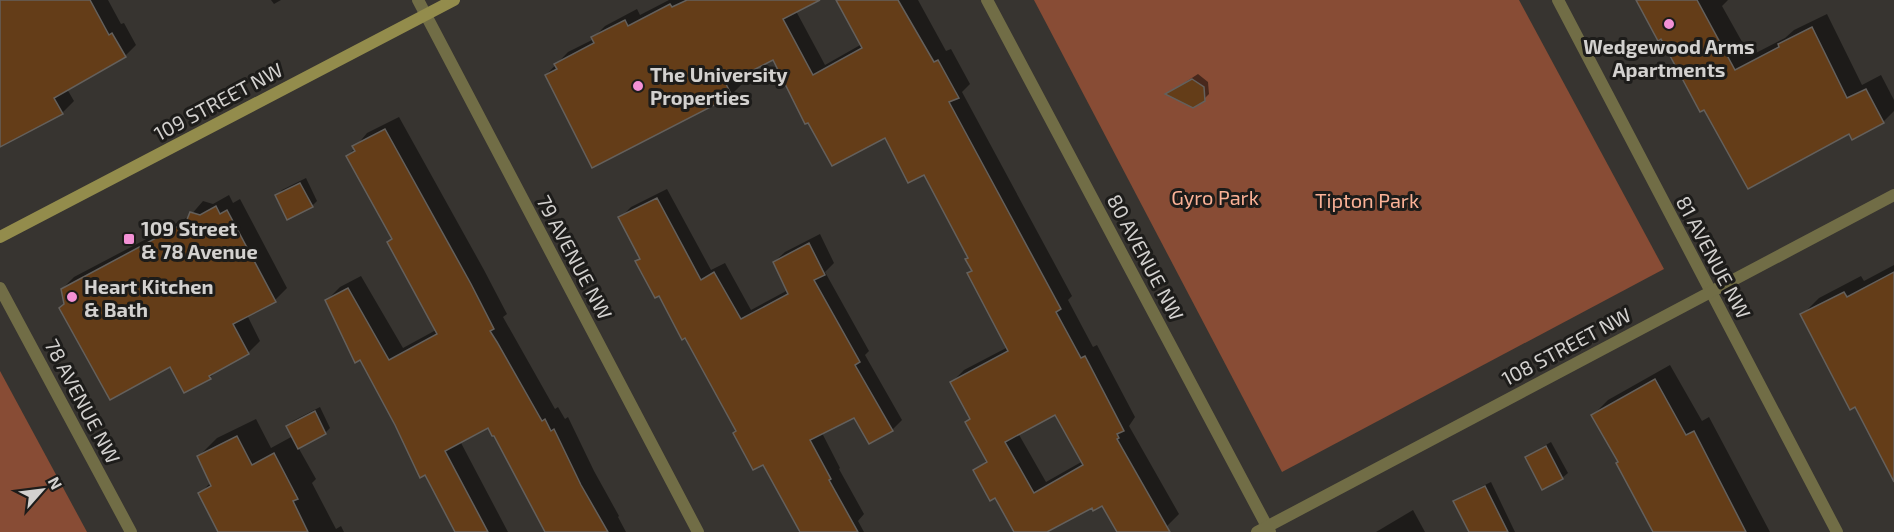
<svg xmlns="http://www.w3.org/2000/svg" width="1894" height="532" viewBox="0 0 1894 532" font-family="'Exo 2',sans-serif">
<rect width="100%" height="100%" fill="#373430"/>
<!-- green -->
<g fill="#884c35">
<path d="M1034,0H1519L1664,269L1282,472Z"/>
<path d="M0,371L87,532H0Z"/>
</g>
<!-- shadow -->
<g fill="#0007" fill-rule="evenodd">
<path d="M0,0H108L121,24L124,23L136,45L125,56L67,89L74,101L62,113L0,132Z"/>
<path d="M271,0H281L274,4Z"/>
<path d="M669,0H817L796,11L825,65L862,44L840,0H918L946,51L951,49L970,84L962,92L1072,296L1068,300L1093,347L1097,345L1135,417L1129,426L1179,514L1167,526L1157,532H1119L1103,504L1092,506L1043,532H1015L980,467L987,460L967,422L971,418L952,382L964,370L1008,347L969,274L973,270L969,257L924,173L886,136L773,58L739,76L743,83L731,95L546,75L568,52L594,39L593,38L605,26L637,9L640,15ZM1056,413L1083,461L1046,482L1018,433Z"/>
<path d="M1638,0H1728L1722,6L1750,56L1785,38L1794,30L1827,14L1862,85L1881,75L1894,100V111L1883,122L1850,132L1662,37Z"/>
<path d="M1198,74L1208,82L1209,94L1204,99L1167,94Z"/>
<path d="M399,117L484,270L507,314L503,317L555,409L558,407L565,419L568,417L594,471L619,516L618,517L626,532H546L494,434L488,426L460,441L508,532H456L425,473L327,300L340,287L361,276L403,348L436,330L393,238L348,156L367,133Z"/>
<path d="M306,178L317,201L312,206L276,196L282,190Z"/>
<path d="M667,189L711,270L725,263L751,310L788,290L774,262L785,252L820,234L834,263L825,272L869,351L865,355L902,420L892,430L854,416L822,433L840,468L839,469L864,514L858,521L864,532H802L764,463L738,431L686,336L637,261L641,257L620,218L631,207Z"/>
<path d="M229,195L233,203L240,199L287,288L275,300L247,315L260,341L248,353L219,368L210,378L170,365L65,303L62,289L74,277L190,216L203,201L213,204Z"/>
<path d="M1894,265V479L1856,405L1802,315L1819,298L1861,276L1864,281Z"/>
<path d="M1670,365L1702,421L1709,417L1770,532H1654L1620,462L1593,415L1608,400Z"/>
<path d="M320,407L330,428L325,433L298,447L316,479L312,483L336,529L341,526L344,532H220L200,494L211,482L199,456L217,438L256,419L271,448L293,436L288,426L293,421Z"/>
<path d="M1551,442L1568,473L1562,478L1527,458L1532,453Z"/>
<path d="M1491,482L1515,532H1478L1455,502L1460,497Z"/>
<path d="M1413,510L1425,532H1376Z"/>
</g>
<!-- building -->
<g fill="#643d18" stroke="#64605c" stroke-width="1.5" fill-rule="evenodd">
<path d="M0,0H90L109,35L112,33L126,57L54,98L63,114L0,147Z"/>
<path d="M687,0H820L783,19L813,75L862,48L836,0H898L934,62L938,60L959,98L949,102L1061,309L1056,312L1081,358L1085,356L1124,431L1117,434L1119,438L1117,439L1170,532H1117L1102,506L1093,511L1092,508L1047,532H1014L995,498L990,501L973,470L987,462L965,422L970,419L950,382L1008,351L967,273L972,271L965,259L968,258L924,175L908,183L885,138L832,166L808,123L805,124L773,60L726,84L732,96L592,168L545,75L557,69L554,64L594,43L591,37L625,20L628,26L670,4L672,7ZM1055,415L1083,465L1034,493L1005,442Z"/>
<path d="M1636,0H1697L1735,70L1779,47L1778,44L1812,27L1847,98L1866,89L1884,123L1852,140L1849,134L1748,189L1704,110L1700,112L1661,39L1658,41Z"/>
<path d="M1192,79L1204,87L1205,101L1193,108L1165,94Z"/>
<path d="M385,129L471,284L494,329L490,331L497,342L542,421L545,419L551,431L554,429L581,485L608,532H545L494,436H492L488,428L445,451L488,532H455L425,475L420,478L395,425L360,360L355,363L325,300L348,288L389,360L437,334L387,242L392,239L346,156L355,151L352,146Z"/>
<path d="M300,183L313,207L287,220L275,195Z"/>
<path d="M657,198L701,280L714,272L741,319L788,294L773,262L809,243L825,275L814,280L860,362L855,365L893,431L869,444L854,418L810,440L831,479L829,480L858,532H800L763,465L753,470L733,433L736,431L685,338L682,340L659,296L655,298L635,261L640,259L618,217Z"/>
<path d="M216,206L220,214L227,210L276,302L233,324L249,354L209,376L211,379L184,393L170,367L110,400L59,308L64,304L61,289L186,222L190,212L200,215Z"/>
<path d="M1894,272V482L1855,407L1850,410L1800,314L1844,292L1847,297Z"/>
<path d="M1655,379L1686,435L1694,431L1746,532H1653L1616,463L1618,462L1591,415Z"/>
<path d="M315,411L326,434L298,449L286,426Z"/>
<path d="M237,436L252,465L274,453L298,499L293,501L308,532H218L198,493L211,486L197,456Z"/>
<path d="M1546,446L1563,479L1542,490L1525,457Z"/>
<path d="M1485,486L1508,532H1469L1453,501Z"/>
</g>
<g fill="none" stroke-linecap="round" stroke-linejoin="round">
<!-- street -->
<g stroke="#716d46" stroke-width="12">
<path d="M418,0L698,532"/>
<path d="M987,0L1270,532"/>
<path d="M1558,0L1837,532"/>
<path d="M0,288L131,532"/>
<path d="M1257,532L1894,195"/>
</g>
<!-- secondary -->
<path stroke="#938c4c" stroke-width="12" d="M0,237L454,0"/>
</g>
<!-- markers -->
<g fill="#f391d5" stroke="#1d1c1a" stroke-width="2">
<circle cx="1669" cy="24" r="6"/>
<circle cx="638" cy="86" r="6"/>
<rect x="123" y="233" width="12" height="12" rx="3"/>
<circle cx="72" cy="297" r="6"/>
</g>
<g text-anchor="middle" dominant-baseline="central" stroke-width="6" stroke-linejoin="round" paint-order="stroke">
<!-- poi labels -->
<g font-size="20" font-weight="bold" fill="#d3d1cf" stroke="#1d1c1a" text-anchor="start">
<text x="1669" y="46" text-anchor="middle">Wedgewood Arms<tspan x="1669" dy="23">Apartments</tspan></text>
<text x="650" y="74">The University<tspan x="650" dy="23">Properties</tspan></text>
<text x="141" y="228">109 Street<tspan x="141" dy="23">&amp; 78 Avenue</tspan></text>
<text x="84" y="286">Heart Kitchen<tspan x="84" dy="23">&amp; Bath</tspan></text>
</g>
<!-- street labels -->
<g font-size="20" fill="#d3d1cf" stroke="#1d1c1a">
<text transform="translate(218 101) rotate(-28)">109 STREET NW</text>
<text transform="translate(575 257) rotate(62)">79 AVENUE NW</text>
<text transform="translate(1146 257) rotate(62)">80 AVENUE NW</text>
<text transform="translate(1714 257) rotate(62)">81 AVENUE NW</text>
<text transform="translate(1566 346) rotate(-28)">108 STREET NW</text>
<text transform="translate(83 401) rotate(62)">78 AVENUE NW</text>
</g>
<!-- park labels -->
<g font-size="20" fill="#fbb297" stroke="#1d1c1a">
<text x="1215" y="197">Gyro Park</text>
<text x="1367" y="200">Tipton Park</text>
</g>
</g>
<!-- north arrow -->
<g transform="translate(42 490) rotate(62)" stroke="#1d1c1a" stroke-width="4.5" paint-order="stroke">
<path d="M0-4.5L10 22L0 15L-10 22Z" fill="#d3d1cf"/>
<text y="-9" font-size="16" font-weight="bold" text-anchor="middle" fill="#d3d1cf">N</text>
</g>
</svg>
